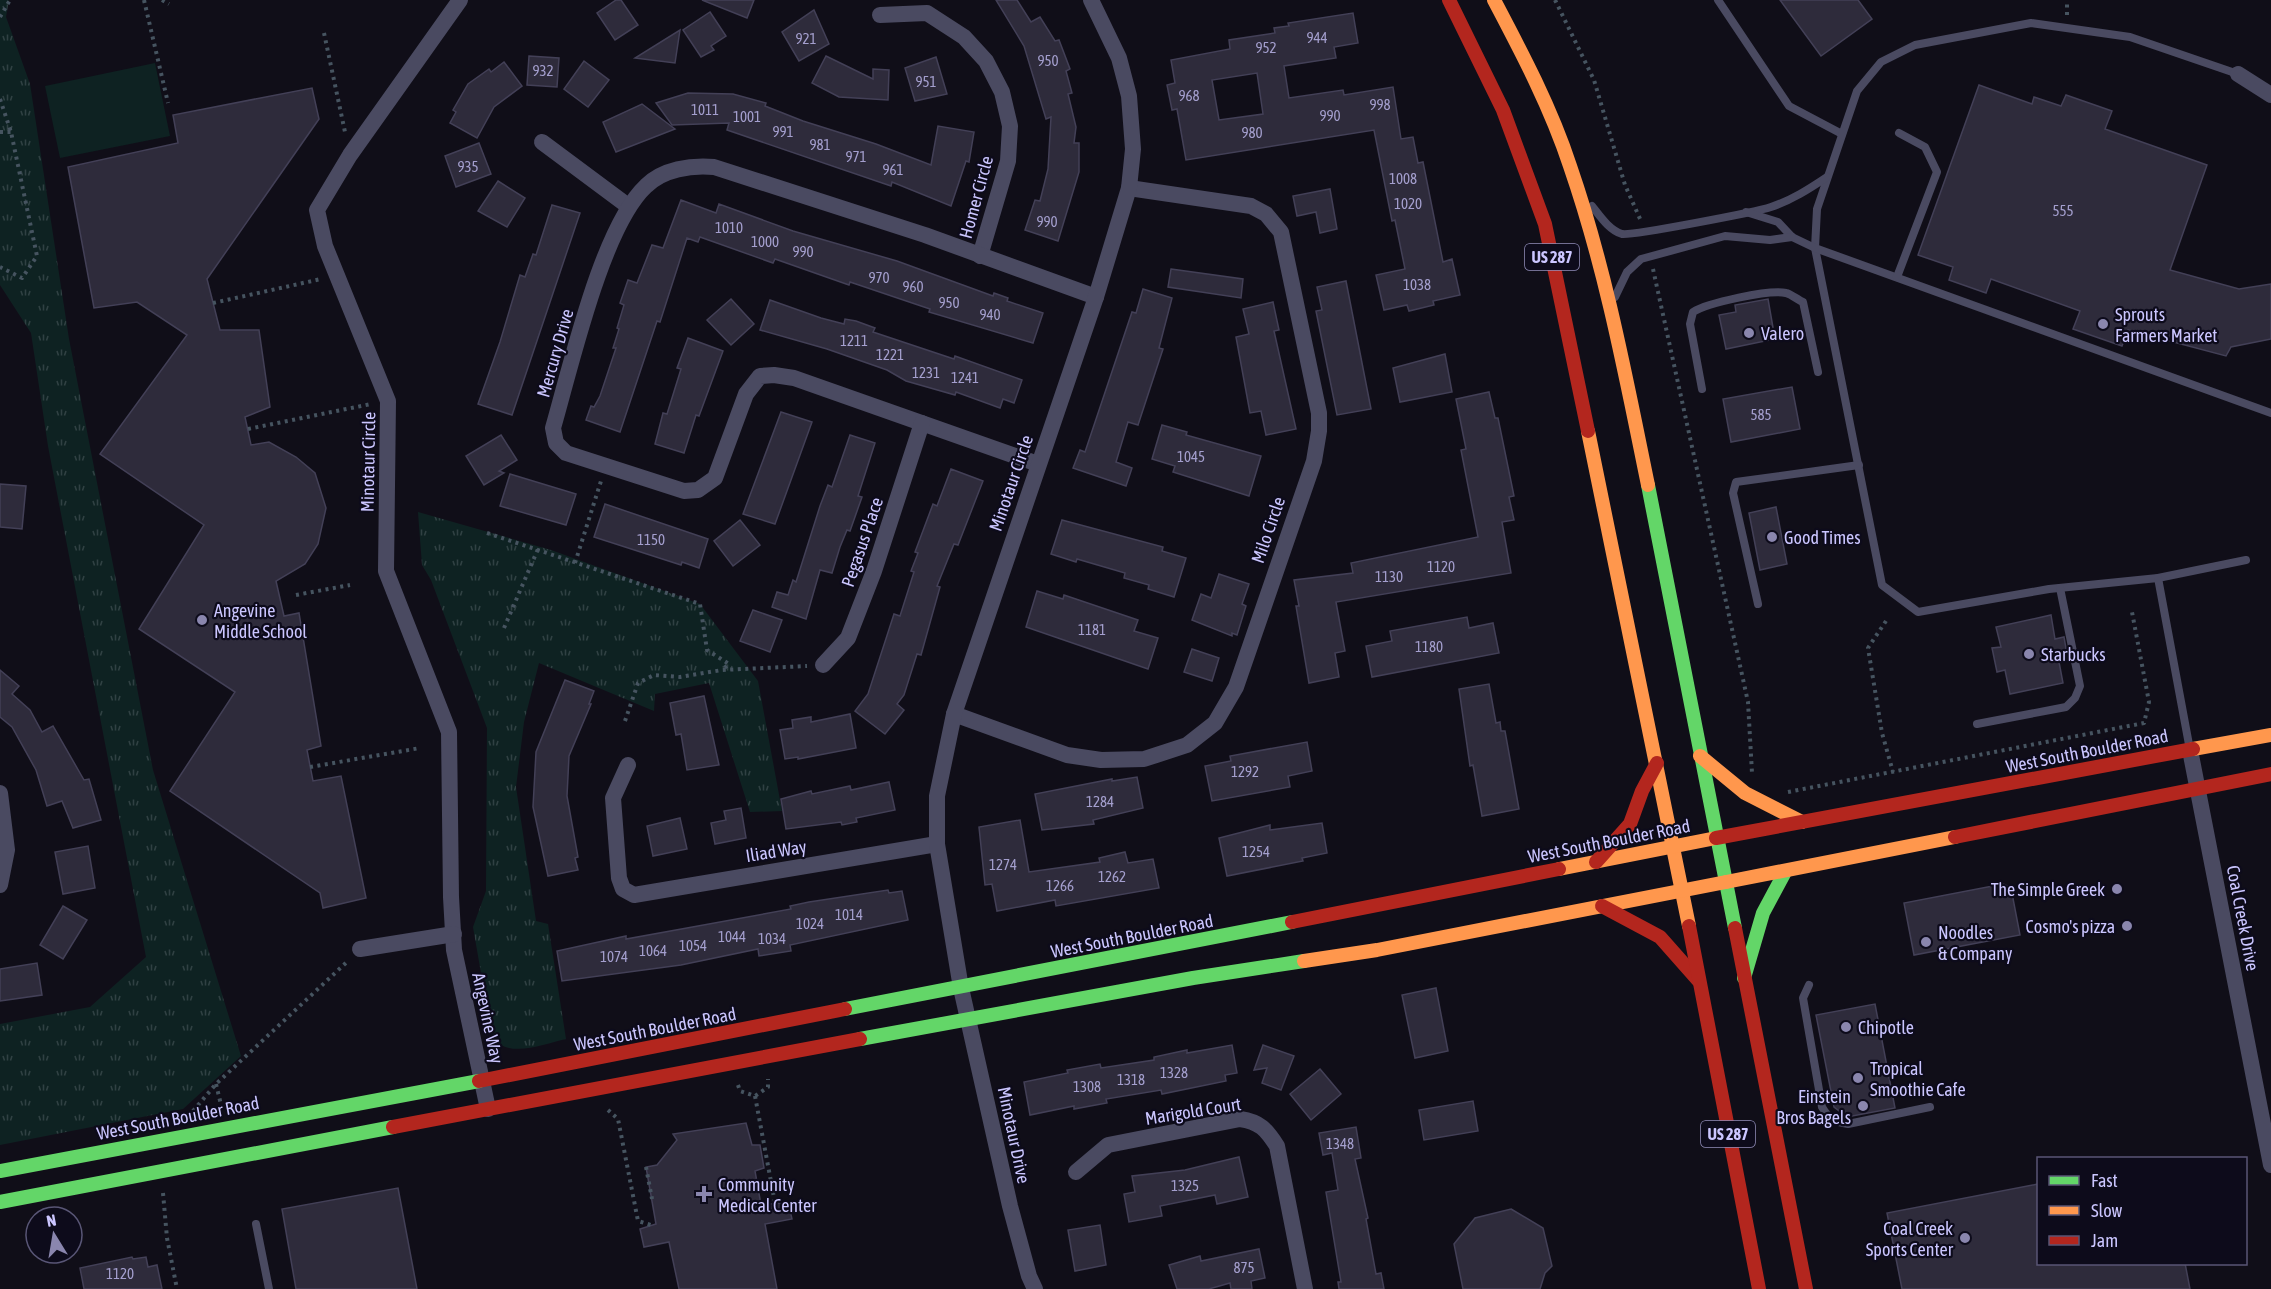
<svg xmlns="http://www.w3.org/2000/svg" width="2271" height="1289" viewBox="0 0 2271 1289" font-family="'Asap Condensed',sans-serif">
<defs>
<pattern id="grass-tufts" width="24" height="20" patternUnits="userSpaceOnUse" patternTransform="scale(1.5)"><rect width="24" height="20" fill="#0e2222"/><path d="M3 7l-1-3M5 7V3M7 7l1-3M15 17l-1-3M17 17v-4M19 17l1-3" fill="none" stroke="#304143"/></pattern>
</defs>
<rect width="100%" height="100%" fill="#100e18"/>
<!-- grass -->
<g fill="url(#grass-tufts)">
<path d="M0,0H9L6,17L30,84L69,339L153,770L241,1056L183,1109L0,1145V1024L90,1007L146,957L48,446L31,333L0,285Z"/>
<path d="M418,512L551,550L700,604L758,681L782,811L750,812L709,683L655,694L654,711L539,663L524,722L516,787L536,921L548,924L566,1039C543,1044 507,1060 492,1036L473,927L486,891L487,728L431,580L422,565Z"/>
</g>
<!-- garden -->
<path fill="#0e2222" d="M155,63L170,136L60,158L45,86Z"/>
<!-- building -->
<g fill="#2e2b3b" stroke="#434057" stroke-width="1.5" fill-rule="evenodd">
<path d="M616,0H621L638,25L615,40L597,13Z"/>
<path d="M702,0H754L747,18Z"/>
<path d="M996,0H1017L1031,22L1040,17L1055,41L1059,40L1070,69L1066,71L1072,93L1068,94L1076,127L1074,143H1079V172L1058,241L1025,230L1035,200L1040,201L1048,169L1051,117L1046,119L1024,46Z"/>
<path d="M1780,0H1858L1872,19L1821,56Z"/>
<path d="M814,10L829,44L799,61L782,32Z"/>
<path d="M710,12L726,36L711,46L714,50L701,57L683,30Z"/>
<path d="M1353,13L1358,43L1334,47L1336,58L1284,66L1289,98L1343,90L1344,95L1393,87L1401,139L1413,137L1418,163L1423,162L1443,262L1452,259L1460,295L1433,301L1434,305L1409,311L1407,305L1384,310L1376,275L1405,269L1395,220L1392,221L1374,130L1186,160L1177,109L1172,110L1167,85L1175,83L1171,60L1230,49L1229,40L1275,33L1274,28L1289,26L1288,23ZM1257,73L1263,114L1219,120L1212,80Z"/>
<path d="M680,30L675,63L635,58Z"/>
<path d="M529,56L559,58L557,87L527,85Z"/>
<path d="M826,56L873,79V69L889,70L888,100L839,97L812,83Z"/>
<path d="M936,57L947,94L915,101L905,68Z"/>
<path d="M584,61L609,80L588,107L564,89Z"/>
<path d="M504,62L522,86L494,107L477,138L450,123L456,112L453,110L468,84L489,69L491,72Z"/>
<path d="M1979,85L2032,104L2034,97L2061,106L2066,95L2112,111L2105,129L2207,165L2170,270L2239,289L2271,284V339L2231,347L2226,356L2128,330L2122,346L2073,329L2080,311L1991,279L1986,293L1949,280L1953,267L1918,255Z"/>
<path d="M312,88L319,119L207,279L220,330H259L270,407L245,417L251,445L269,442L296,457L315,473L326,508L318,544L305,564L276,581L284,616L299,613L321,746L307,750L313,781L341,776L366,898L323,908L320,893L170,791L235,692L139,629L204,525L100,454L187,335L137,302L94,308L68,167L178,143L173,115Z"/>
<path d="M688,93L733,94L766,103L765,106L803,121L876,144L931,165L938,126L974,132L969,162L966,161L951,206L892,182L891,186L727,130L729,123L672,125L656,103Z"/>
<path d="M642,104L675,129L616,152L603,122Z"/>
<path d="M479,143L491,174L456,187L445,156Z"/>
<path d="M498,181L525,198L507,227L478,211Z"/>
<path d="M1330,189L1337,229L1320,233L1316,212L1297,216L1293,196Z"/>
<path d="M681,200L716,213L719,204L793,231L897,261L993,296L994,293L1008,298L1007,301L1043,313L1033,343L929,312L930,309L850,282L849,285L775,259L773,263L700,237L698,242L687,238L660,322L657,321L620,432L586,420L591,406L594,407L600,396L616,348H613L619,329L617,328L624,305L620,303L628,280L637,283L652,245L663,248Z"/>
<path d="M552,205L580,213L512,415L478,404L500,342L520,275L525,277L533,254L536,255Z"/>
<path d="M1171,269L1243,279L1241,298L1168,287Z"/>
<path d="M1346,281L1371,409L1337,415L1316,311L1322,310L1317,287Z"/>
<path d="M1143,289L1172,298L1159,348L1163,349L1138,425L1128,422L1116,462L1132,468L1126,486L1073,468L1080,450L1085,452L1132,312L1136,313Z"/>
<path d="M731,299L754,324L731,345L707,320Z"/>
<path d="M1768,299L1775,339L1726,349L1719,315L1736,312L1735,305Z"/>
<path d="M770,300L821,318L844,324L845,319L856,321L875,328L873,332L954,359L955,356L1022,380L1014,403L1003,399L1000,408L956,392L955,395L906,381L887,370L827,349L760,330Z"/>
<path d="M1273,302L1279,330L1274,331L1296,429L1266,435L1261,411L1250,413L1236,337L1249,334L1243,309Z"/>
<path d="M688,338L723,351L699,416L696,415L684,453L655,444L663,413L667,414L681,369L677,368Z"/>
<path d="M1445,354L1452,392L1400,402L1393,368Z"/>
<path d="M1792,387L1800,429L1731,442L1723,399Z"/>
<path d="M1489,392L1495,418H1498L1514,496L1509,497L1514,520L1502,522L1511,573L1336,602L1345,651L1335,653L1339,677L1309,683L1296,606H1299L1294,580L1353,573L1351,563L1478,537L1461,450L1466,449L1456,399Z"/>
<path d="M781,412L812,422L775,524L743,514Z"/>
<path d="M1162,425L1187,432L1186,435L1261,456L1249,496L1173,472L1175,466L1152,459Z"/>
<path d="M501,435L517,460L499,471L504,473L484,485L466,456Z"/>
<path d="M850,435L875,443L858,496L862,497L850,531L847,530L840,547L832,573L820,570L806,619L772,607L777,592L788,595L793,580L796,582L820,506L828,485L832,487Z"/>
<path d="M951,469L983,481L958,545L954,544L937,586L940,587L921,655L917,654L904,695L897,704L904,710L885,734L855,711L868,694L894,614L900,616L914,572L911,571L918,553L915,552L933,504L937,506Z"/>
<path d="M510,474L576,494L566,525L500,506Z"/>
<path d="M0,484L26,486L22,529L0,527Z"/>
<path d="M605,504L708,539L699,568L682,562L681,565L594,537Z"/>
<path d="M1776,507L1787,564L1760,570L1749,513Z"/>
<path d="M740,520L760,545L733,566L714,541Z"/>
<path d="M1062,520L1163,547L1162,551L1186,558L1174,597L1148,589L1149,585L1124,578L1125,573L1077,559L1076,562L1051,554Z"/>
<path d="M1219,574L1249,584L1242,604L1246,606L1237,635L1232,633V636L1192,620L1201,594L1211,598Z"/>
<path d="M1037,591L1063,599L1064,595L1138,620L1134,631L1158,638L1148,669L1026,627Z"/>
<path d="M753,610L782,620L770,652L740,641Z"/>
<path d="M2051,615L2055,639L2064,637L2068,660L2059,662L2063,683L2010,694L2005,670L1997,672L1992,648L2001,647L1996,627Z"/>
<path d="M1467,617L1469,628L1493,623L1499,653L1372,677L1366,646L1392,641L1390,631Z"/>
<path d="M1192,649L1219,658L1212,681L1184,672Z"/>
<path d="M0,670L19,686L12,694L30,710L42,732L53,726L84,780L89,779L101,820L73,828L62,801L47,806L36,770L12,727L0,717Z"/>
<path d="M565,680L594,691L589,704H591L569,756L567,796L578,857L575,858L578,870L548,876L533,807L536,752Z"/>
<path d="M1489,684L1496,723L1500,722L1501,731H1505L1519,809L1482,816L1473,765L1470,766L1459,689Z"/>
<path d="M704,696L719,765L687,770L681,734L676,735L670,703Z"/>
<path d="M850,714L856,748L798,759V757L785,759L780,730L793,728L792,720L811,717V722Z"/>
<path d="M1307,742L1312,771L1288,776L1290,787L1212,801L1205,766L1231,761L1230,756Z"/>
<path d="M1137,777L1143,808L1093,820L1094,824L1042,830L1035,794L1112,779V781Z"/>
<path d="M889,782L895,810L856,818L857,822L842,825L841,822L786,829L781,799L811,791L812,794L850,786L851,790Z"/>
<path d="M741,808L746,838L715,844L711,823L726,820L724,811Z"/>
<path d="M680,818L687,849L653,856L647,826Z"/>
<path d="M1020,820L1029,872L1100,862L1099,858L1125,852L1128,863L1153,859L1159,888L1056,906L1055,900L997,911L992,884L985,885L979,827Z"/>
<path d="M1322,823L1327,853L1302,858L1303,861L1227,876L1219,838L1270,825V830Z"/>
<path d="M88,846L95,888L63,894L55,852Z"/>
<path d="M2003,884L2011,888L2020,935L1914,955L1904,903Z"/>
<path d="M888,890L889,893L902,891L908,920L790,945L791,951L759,956L758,949L681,965L562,981L557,951L626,936V939L698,926L791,909L790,906L809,902Z"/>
<path d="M63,906L87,920L63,959L40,945Z"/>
<path d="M37,963L42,995L0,1001V969Z"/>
<path d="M1436,988L1448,1051L1415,1058L1402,995Z"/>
<path d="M1875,1004L1895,1108L1847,1117L1834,1107L1816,1015Z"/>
<path d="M1232,1045L1237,1073L1225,1075L1226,1081L1162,1094L1161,1090L1106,1099L1107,1103L1074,1109V1106L1030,1115L1024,1082L1068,1073L1067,1070L1100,1064L1101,1068L1154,1060V1057L1187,1050V1053Z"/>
<path d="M1263,1045L1294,1056L1281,1090L1262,1083L1267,1068L1254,1070Z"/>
<path d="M1320,1069L1341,1094L1311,1120L1290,1094Z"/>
<path d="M1473,1101L1478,1131L1424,1140L1419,1110Z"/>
<path d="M746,1123L752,1145H760L764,1168L755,1171L761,1205L788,1202L792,1219L765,1224L777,1289H679L669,1242L644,1247L640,1229L656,1224L646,1167L657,1165L677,1140L673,1134Z"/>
<path d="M1356,1127L1361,1158L1355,1159L1368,1218L1366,1219L1376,1274L1381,1273L1384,1289H1339L1338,1282H1341L1326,1192L1338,1190L1332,1153L1323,1155L1319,1133Z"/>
<path d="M1239,1157L1248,1197L1217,1204L1215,1195L1160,1206L1162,1216L1129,1222L1124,1194L1135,1192L1132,1176L1185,1170Z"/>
<path d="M2038,1184V1263H2185L2190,1289H1902L1887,1213Z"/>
<path d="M398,1188L417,1289H296L282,1209Z"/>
<path d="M1511,1209L1543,1228L1552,1266L1545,1273L1540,1289H1463L1454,1244L1475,1218Z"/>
<path d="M1100,1225L1106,1265L1075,1271L1068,1230Z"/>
<path d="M1259,1249L1265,1278L1251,1281L1252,1289H1231L1230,1283L1209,1289H1177L1169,1265L1200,1256L1201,1261Z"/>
<path d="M132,1257L133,1259L146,1257L148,1267L157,1265L162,1289H84L80,1268Z"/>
</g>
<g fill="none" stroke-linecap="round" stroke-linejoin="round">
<!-- path -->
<g stroke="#465460" stroke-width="4" stroke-dasharray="3 4.5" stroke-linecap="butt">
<path d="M144,0L168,103"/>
<path d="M162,0L169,4"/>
<path d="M1555,0L1594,80L1625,185L1641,221"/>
<path d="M2067,15V0"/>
<path d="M0,17L10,0"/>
<path d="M324,33L345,132"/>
<path d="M0,99L11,132L37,256L22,278L0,267"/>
<path d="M0,132H11"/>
<path d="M1653,269L1748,702L1752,773"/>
<path d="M213,303L321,279"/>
<path d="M248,429L371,404"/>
<path d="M487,533L700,604L707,650L729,664L722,670"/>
<path d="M575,563L601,481"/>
<path d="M296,595L350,585"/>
<path d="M1886,621L1868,648L1882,733L1893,772"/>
<path d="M504,628L538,549"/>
<path d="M625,721L638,683L654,675L680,677L722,670L807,666"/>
<path d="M310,767L420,748"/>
<path d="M1788,792L2144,723L2149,702L2132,612"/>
<path d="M216,1084L222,1109"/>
<path d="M738,1085L740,1091L755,1096L768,1087V1079"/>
<path d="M755,1096L775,1203"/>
<path d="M608,1110L618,1119L638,1221L651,1225"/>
<path d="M193,1111L216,1084L349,960"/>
<path d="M646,1167L652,1199"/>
<path d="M163,1193L167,1238L177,1289"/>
</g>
<!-- lane -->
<g stroke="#4a4a61" stroke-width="8">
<path d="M1718,0L1789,106L1842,134"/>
<path d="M2238,74L2130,37L2031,23L1915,45L1881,62L1857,91L1817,209L1815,248L1882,585L1918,612L2049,589L2158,578L2246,560"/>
<path d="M1592,206C1600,216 1609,230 1622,234C1631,236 1756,212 1771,207C1792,200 1809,189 1827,177"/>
<path d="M1746,212L1778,222L1792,237L1815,248L2271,413"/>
<path d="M1897,277L1937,172L1925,147L1899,133"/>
<path d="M1615,297L1627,272L1641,259L1725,236L1770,240L1792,237"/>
<path d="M1702,389L1690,324L1693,312C1707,303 1770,289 1786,293C1791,294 1798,300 1803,302L1818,372"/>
<path d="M2158,578L2190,750"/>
<path d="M1758,604L1733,493L1736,482L1859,465"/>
<path d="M1977,724L2066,707L2075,698L2080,686L2060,588"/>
<path d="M1809,985L1803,998L1822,1107C1829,1119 1835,1122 1848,1124L1930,1107"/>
<path d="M256,1224L269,1289"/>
</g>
<!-- street -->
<g stroke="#4a4a61" stroke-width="16">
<path d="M460,0L350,155L317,210L325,246L388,401L386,571L449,732L451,897L454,950L488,1109"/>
<path d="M880,15L927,13L964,37L986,61L1002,92L1010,126L1008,161L980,256"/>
<path d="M2238,74L2271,95"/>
<path d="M542,142L628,206"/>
<path d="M1038,464L794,378L774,375L760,376L746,394L715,478L698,490L684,491L566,453L556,443L553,428C571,366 602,227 646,186C663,169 691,165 714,167L925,235L1096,297"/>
<path d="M823,665L848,638L874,571L922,423"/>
<path d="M954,714L1067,755L1101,760L1144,759L1187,745L1215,723L1236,687L1314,461L1319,431V413L1281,232L1266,214L1251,206L1129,188"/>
<path d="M2190,750L2271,1165"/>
<path d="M628,765L613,798L619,878L623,889L634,895L937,844"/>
<path d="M0,793L7,850L0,885"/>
<path d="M360,949L454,934"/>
<path d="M1076,1172L1108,1145L1240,1119C1260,1122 1266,1129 1277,1146L1305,1289"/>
<path d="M1035,1289L1029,1276L1010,1206L961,988L937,844V796L954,714L1096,297L1129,188L1133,149L1129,96L1119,58L1091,0"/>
</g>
<!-- fast -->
<g stroke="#63d668" stroke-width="14">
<path d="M1648,485L1735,928"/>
<path d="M1744,978L1763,913L1785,872"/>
<path d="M845,1009L1292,922"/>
<path d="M860,1039L1193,978L1304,961"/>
<path d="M0,1171L479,1081"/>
<path d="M0,1202L393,1127"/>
</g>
<!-- slow -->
<g stroke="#ff974d" stroke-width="14">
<path d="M1494,0C1522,53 1551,108 1570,166C1606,270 1626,378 1648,485"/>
<path d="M1588,431L1689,926"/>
<path d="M2193,749L2271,735"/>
<path d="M1700,756L1745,793L1802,822"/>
<path d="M1559,869L1716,838"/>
<path d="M1726,882L1955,837"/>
<path d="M1304,961L1377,950L1726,882"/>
</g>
<!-- jam -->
<g stroke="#b3261e" stroke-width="14">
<path d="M1449,0L1503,110L1545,224L1588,431"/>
<path d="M1955,837L2271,774"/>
<path d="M1716,838L2193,749"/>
<path d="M1596,862L1630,824L1642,791L1657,763"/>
<path d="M1602,906L1660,937L1698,980"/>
<path d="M1292,922L1559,869"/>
<path d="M1689,926L1759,1289"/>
<path d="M1735,928L1806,1289"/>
<path d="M479,1081L845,1009"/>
<path d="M393,1127L860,1039"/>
</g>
</g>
<!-- markers -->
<g fill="#8a86ae" stroke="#0d0b1b" stroke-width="2">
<circle cx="2103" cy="324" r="6"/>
<circle cx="1749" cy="333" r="6"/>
<circle cx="1772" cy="537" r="6"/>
<circle cx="202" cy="620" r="6"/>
<circle cx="2029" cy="654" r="6"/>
<circle cx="2117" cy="889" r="6"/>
<circle cx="2127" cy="926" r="6"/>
<circle cx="1926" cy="942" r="6"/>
<circle cx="1846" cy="1027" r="6"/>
<circle cx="1858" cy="1078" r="6"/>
<circle cx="1863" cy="1106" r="6"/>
<path d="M701 1185h6v6h6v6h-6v6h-6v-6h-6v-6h6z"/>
<circle cx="1965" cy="1238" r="6"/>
</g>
<g text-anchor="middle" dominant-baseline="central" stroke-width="4.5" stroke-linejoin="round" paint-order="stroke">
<!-- number labels -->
<g font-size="15" fill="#a49fce">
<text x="1317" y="37">944</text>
<text x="806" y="38">921</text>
<text x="1266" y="47">952</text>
<text x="1048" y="60">950</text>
<text x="543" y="70">932</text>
<text x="926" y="81">951</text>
<text x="1189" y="95">968</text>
<text x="1380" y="104">998</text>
<text x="705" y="109">1011</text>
<text x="1330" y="115">990</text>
<text x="747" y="116">1001</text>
<text x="783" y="131">991</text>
<text x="1252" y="132">980</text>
<text x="820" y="144">981</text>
<text x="856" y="156">971</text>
<text x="468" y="166">935</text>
<text x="893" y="169">961</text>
<text x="1403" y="178">1008</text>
<text x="1408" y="203">1020</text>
<text x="2063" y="210">555</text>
<text x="1047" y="221">990</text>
<text x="729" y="227">1010</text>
<text x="765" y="241">1000</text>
<text x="803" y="251">990</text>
<text x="879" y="277">970</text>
<text x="1417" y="284">1038</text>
<text x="913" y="286">960</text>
<text x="949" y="302">950</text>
<text x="990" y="314">940</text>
<text x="854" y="340">1211</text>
<text x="890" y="354">1221</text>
<text x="926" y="372">1231</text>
<text x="965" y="377">1241</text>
<text x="1761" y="414">585</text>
<text x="1191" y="456">1045</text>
<text x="651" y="539">1150</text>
<text x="1441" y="566">1120</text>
<text x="1389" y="576">1130</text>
<text x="1092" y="629">1181</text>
<text x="1429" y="646">1180</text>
<text x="1245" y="771">1292</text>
<text x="1100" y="801">1284</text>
<text x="1256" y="851">1254</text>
<text x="1003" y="864">1274</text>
<text x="1112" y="876">1262</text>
<text x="1060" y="885">1266</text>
<text x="849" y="914">1014</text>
<text x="810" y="923">1024</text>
<text x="732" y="936">1044</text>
<text x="772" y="938">1034</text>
<text x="693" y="945">1054</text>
<text x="653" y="950">1064</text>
<text x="614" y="956">1074</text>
<text x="1174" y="1072">1328</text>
<text x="1131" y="1079">1318</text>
<text x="1087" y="1086">1308</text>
<text x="1340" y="1143">1348</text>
<text x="1185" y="1185">1325</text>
<text x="1244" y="1267">875</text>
<text x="120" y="1273">1120</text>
</g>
<!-- shield labels -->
<g fill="#0d0b1b" stroke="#928ebb" stroke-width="1.5">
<rect x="1525" y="244" width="54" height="26" rx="4.5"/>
<rect x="1701" y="1121" width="54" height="26" rx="4.5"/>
</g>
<g font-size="16" font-weight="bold" fill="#cbc6ff">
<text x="1552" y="257">US 287</text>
<text x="1728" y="1134">US 287</text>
</g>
<!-- street labels -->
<g font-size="18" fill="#cbc6ff" stroke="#0d0b1b">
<text transform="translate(976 197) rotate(-75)">Homer Circle</text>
<text transform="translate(555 353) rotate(-74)">Mercury Drive</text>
<text transform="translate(368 462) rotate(-89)">Minotaur Circle</text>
<text transform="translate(1011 483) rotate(-71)">Minotaur Circle</text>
<text transform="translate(1268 530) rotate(-71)">Milo Circle</text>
<text transform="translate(862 542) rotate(-71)">Pegasus Place</text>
<text transform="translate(2087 751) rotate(-11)">West South Boulder Road</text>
<text transform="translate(1609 841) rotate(-11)">West South Boulder Road</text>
<text transform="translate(776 851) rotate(-9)">Iliad Way</text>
<text transform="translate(2243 918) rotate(79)">Coal Creek Drive</text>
<text transform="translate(1132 936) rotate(-11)">West South Boulder Road</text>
<text transform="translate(488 1018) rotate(78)">Angevine Way</text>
<text transform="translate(655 1029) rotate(-11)">West South Boulder Road</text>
<text transform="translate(1193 1111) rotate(-9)">Marigold Court</text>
<text transform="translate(178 1118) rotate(-11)">West South Boulder Road</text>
<text transform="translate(1014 1135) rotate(78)">Minotaur Drive</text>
</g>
<!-- poi labels -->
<g font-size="18" fill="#cbc6ff" stroke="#0d0b1b" text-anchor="start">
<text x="2115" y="314">Sprouts<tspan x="2115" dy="21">Farmers Market</tspan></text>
<text x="1761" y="333">Valero</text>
<text x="1784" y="537">Good Times</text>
<text x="214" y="610">Angevine<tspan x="214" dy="21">Middle School</tspan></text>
<text x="2041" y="654">Starbucks</text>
<text x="2105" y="889" text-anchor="end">The Simple Greek</text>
<text x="2115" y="926" text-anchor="end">Cosmo's pizza</text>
<text x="1938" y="932">Noodles<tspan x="1938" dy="21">&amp; Company</tspan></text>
<text x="1858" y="1027">Chipotle</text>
<text x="1870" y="1068">Tropical<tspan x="1870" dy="21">Smoothie Cafe</tspan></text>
<text x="1851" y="1096" text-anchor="end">Einstein<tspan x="1851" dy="21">Bros Bagels</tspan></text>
<text x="718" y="1184">Community<tspan x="718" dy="21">Medical Center</tspan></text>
<text x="1953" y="1228" text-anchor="end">Coal Creek<tspan x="1953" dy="21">Sports Center</tspan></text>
</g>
</g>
<!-- legend -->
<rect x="2037" y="1157" width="210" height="108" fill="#0d0b1b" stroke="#595676" stroke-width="1.5"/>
<rect x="2049" y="1176" width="30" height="9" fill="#63d668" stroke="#595676" stroke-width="1.5"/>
<text x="2091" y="1187" font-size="18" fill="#cbc6ff">Fast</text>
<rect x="2049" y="1206" width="30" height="9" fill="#ff974d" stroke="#595676" stroke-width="1.5"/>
<text x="2091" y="1217" font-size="18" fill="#cbc6ff">Slow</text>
<rect x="2049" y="1236" width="30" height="9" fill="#b3261e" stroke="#595676" stroke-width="1.5"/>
<text x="2091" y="1247" font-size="18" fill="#cbc6ff">Jam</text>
<!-- north arrow -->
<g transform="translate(54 1235) rotate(349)"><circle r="28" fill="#0d0b1b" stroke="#595676" stroke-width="1.5"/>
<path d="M0-4.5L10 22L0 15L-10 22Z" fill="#8a86ae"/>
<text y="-9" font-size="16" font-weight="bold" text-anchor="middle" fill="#cbc6ff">N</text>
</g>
</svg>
